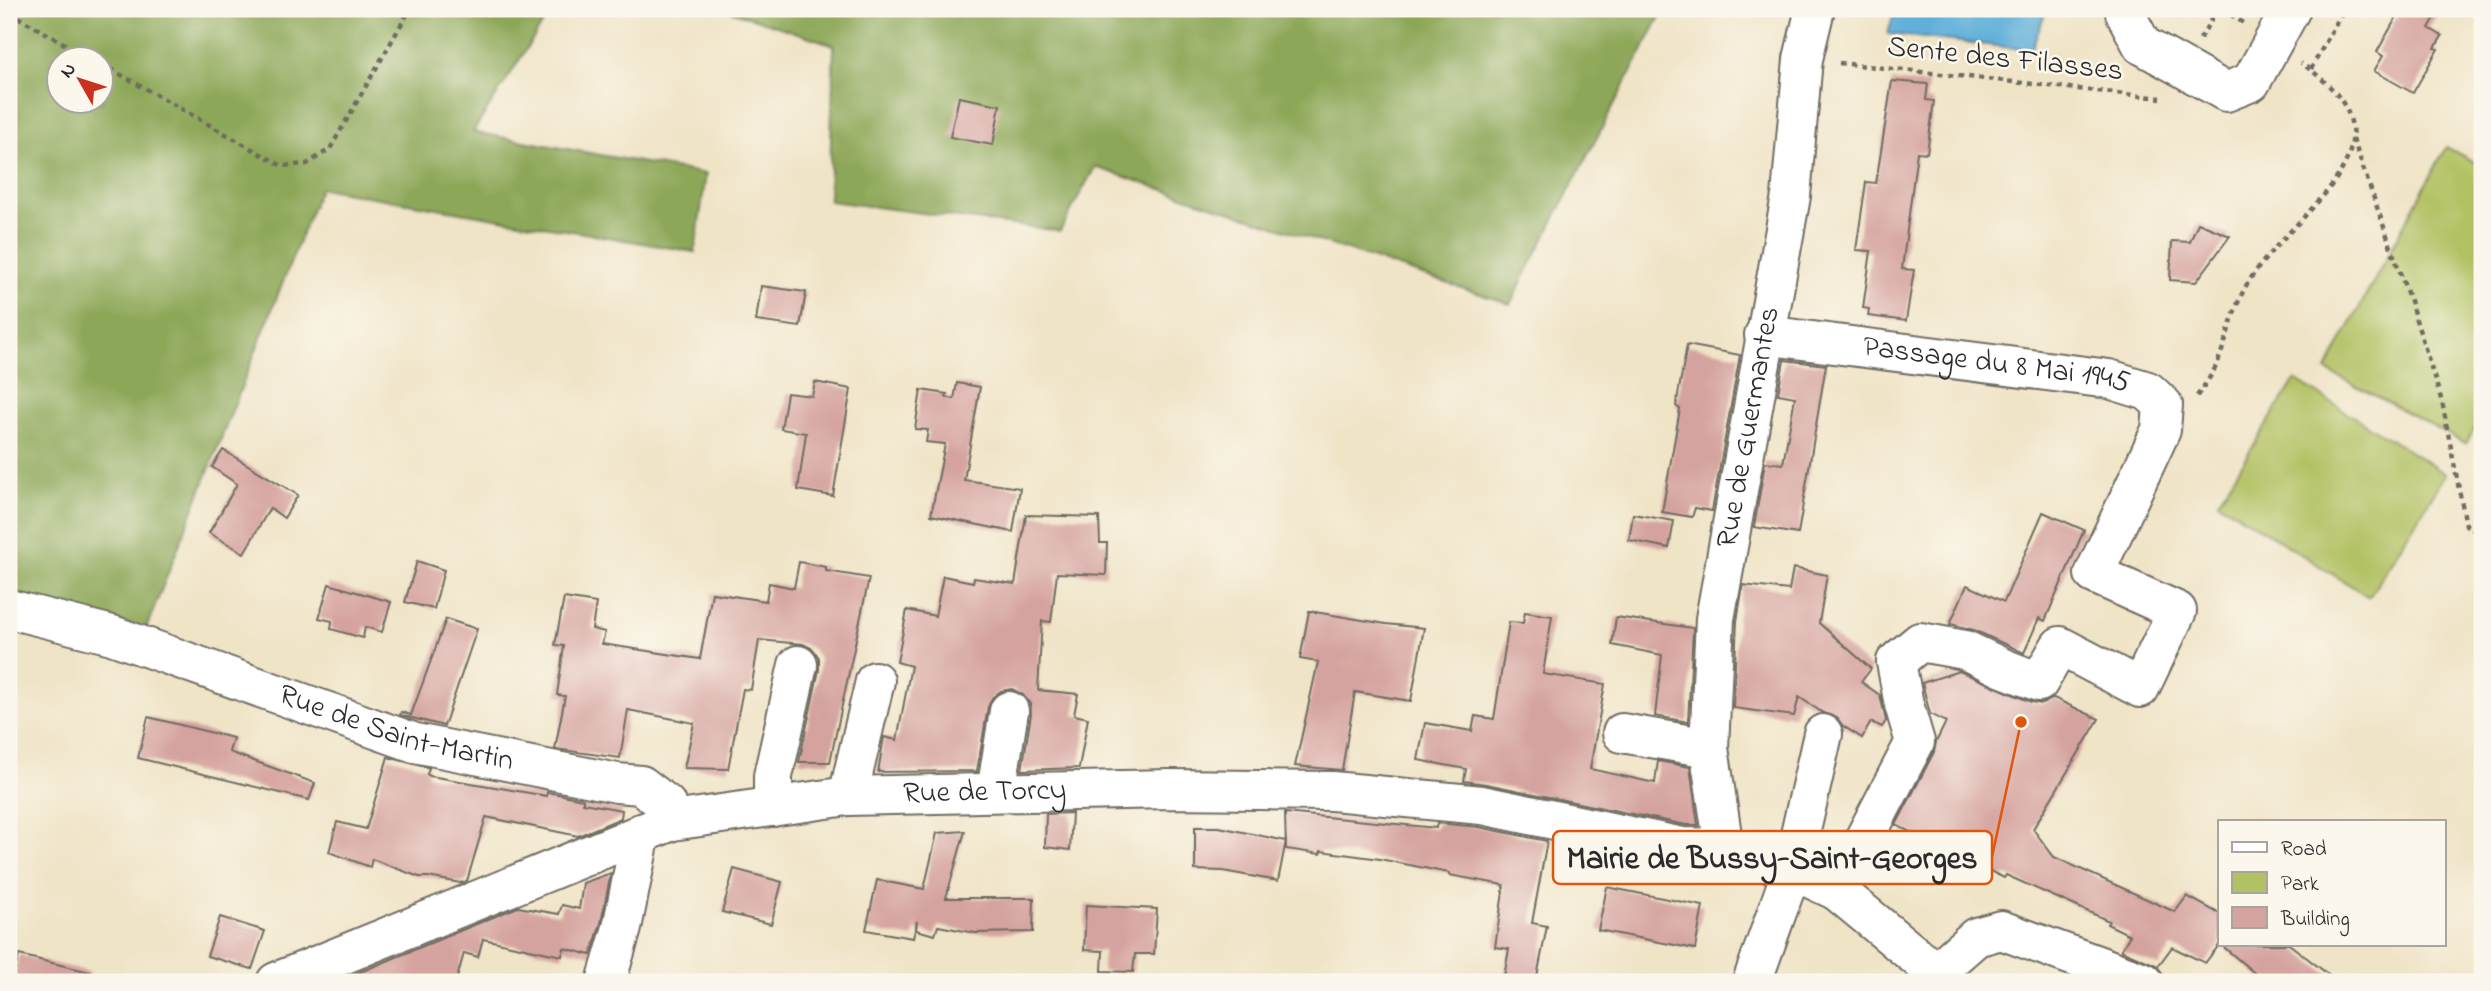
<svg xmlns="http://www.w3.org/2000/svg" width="2491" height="991" viewBox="0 0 2491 991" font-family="'Indie Flower',sans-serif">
<rect width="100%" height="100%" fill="#fbf7ec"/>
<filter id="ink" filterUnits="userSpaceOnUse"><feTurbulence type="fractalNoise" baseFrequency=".0143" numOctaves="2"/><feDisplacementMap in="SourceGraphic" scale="14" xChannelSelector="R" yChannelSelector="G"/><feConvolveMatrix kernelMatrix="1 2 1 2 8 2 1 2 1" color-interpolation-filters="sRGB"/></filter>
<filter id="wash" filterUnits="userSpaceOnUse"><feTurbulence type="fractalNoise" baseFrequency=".00686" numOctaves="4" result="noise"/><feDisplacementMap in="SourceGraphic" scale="28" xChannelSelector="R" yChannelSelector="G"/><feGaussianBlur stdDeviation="1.57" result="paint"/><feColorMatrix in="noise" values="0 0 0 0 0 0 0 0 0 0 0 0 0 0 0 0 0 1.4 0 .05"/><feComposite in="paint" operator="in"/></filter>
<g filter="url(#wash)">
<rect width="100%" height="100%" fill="#f0e4c7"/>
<!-- green -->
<g fill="#b2c163" stroke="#6e7647" stroke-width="2">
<path d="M2446,147L2482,166V413L2466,444L2326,370Z"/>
<path d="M2295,380L2446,474L2369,597L2218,502Z"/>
</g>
<!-- forest -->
<g fill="#8da759" stroke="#5c6942" stroke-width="2" fill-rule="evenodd">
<path d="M9,9H552L473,132L706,174L695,252L320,188L146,629L9,594ZM60,60H102V102H60Z"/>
<path d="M725,9H1664L1510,304L1095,167L1060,231L829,201L834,45Z"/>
</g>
<!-- water -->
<path fill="#5fafd9" stroke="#456d82" stroke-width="2" d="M1895,9H2047L2031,50L1888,34Z"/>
<g id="blocks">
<!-- building -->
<g fill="#d5a39f">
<path d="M2401,9H2440L2429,28L2442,36L2435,48L2438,49L2413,93L2374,71L2383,56L2377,52Z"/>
<path d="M1892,81L1928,84L1926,100L1934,101L1927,153L1917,152L1902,269L1914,270L1906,321L1868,316L1869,309L1863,308L1871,251L1856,250L1866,182L1876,183Z"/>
<path d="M959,97L1000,105L993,145L950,137Z"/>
<path d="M2198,223L2230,236L2196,282L2170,280L2172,241L2190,242Z"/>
<path d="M761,286L806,292L800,327L756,321Z"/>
<path d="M1687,345L1740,355L1712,511L1695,508L1692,517L1662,512L1680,409L1676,406Z"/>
<path d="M1784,360L1826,365L1798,534L1754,527L1765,462L1783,464L1795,397L1778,394Z"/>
<path d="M815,382L851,389L833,496L798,490L806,433L781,429L787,393L812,396Z"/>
<path d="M957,383L980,387L964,480L1020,488L1013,532L931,515L945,444L926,442L928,430L915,429L921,390L947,394L946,397L954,399Z"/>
<path d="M223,450L298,495L284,518L270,508L244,553L209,533L237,484L212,467Z"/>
<path d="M2043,512L2084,530L2045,621L2039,618L2024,653L1974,630L1950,624L1967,585L2004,602Z"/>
<path d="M1633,514L1674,521L1669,548L1629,540Z"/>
<path d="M1026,515L1099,517L1100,543H1107L1106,575L1057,573L1051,622L1042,621L1038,690L1078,694L1074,715L1088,718L1079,768L1022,770L1031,714L1030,704L1023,695L1012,689L1001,691L992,698L988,707L977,771L878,772L884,737L897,740L911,666L897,662L907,610L935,616L943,576L973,582L974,578L1015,584Z"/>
<path d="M417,561L444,570L434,609L405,602Z"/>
<path d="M799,562L826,567V571L869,578L830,762H799L819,670V658L813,649L803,644L759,640L751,690L743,689L728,769L684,768L694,723L628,710L620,758L555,749L565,696L557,695L564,646L555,645L564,598L596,603L592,629L605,632L602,644L700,659L712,593L766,601L769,583L794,588Z"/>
<path d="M1793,568L1827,575L1819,623L1871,669L1861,682L1880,695L1886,721L1882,727L1871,722L1862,738L1843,726L1837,718L1823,713L1799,697L1794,716L1733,708L1737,621L1743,585L1789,590Z"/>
<path d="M329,584L391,602L382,632L365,627L363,638L331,629L332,621L319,618Z"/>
<path d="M1309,611L1386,624L1424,628L1411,701L1355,692L1342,770L1295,766L1318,662L1300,659Z"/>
<path d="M1525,612L1552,616L1543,674L1605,684L1590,769L1655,783L1658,761L1690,767L1698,825H1686L1486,784L1464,781L1466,769L1418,760L1425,723L1472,731L1475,716L1494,719L1509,622L1523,623Z"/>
<path d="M1616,617L1693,628L1688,722L1655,716L1662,655L1612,645Z"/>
<path d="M446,619L477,629L444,726L400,715L401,712L411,715Z"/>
<path d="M1959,671L2031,702L2042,704L2054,698L2099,719L2033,829L2054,857L2175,912L2187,896L2220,914V944H2289L2338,982H2265L2220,944L2205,963L2172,947L2158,966L2121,950L2130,935L2107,924L2109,921L2006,875L2004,878L1896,825L1934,752L1936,742L1946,722L1930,714L1922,683Z"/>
<path d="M148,717L233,738L229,752L315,783L309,800L138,758Z"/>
<path d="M388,757L429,768L427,774L430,776L547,796V792L583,799V803L622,810L621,818L578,836L486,817L467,881L460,883L428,877H419L372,859L370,867L329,852L337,822L366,829Z"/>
<path d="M1072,813L1070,850L1045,847L1046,814Z"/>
<path d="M1285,813L1436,828L1437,823L1479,827L1547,841L1532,923L1547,926L1536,982H1503L1509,949L1495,947L1504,885L1449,875V873L1380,859L1321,851L1320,854L1286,849Z"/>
<path d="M1195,827H1219L1286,841L1278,881L1223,871L1195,870Z"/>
<path d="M965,831L946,898H1034L1033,932L975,933L938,926L935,935L916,930L917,921L913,938L866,930L877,880L924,889L937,833Z"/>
<path d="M734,869L782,882L771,924L722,912Z"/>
<path d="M611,873L601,923L591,955L564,948L562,956L483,939L478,957L464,953L456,982H336L518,907L559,914L562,905L579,909L583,883Z"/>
<path d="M1607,887L1703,906L1695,949L1598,930Z"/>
<path d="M1086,905L1157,909L1154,954H1135L1133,972L1102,971L1103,951L1084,950Z"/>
<path d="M220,917L265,931L252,969L207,956Z"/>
<path d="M19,955L90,972L89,982H12Z"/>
</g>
</g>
</g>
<g filter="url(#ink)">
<use href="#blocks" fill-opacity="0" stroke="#706c62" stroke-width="2"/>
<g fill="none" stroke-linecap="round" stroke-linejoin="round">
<!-- minor casing -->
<g stroke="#706c62" stroke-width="42">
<g id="minor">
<path d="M2125,9V13L2142,45L2226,92L2251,82L2291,9"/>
<path id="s1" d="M1764,335L2109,379L2148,391L2163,405L2161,430L2094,574L2177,611L2140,688L2060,646L2039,682L2003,668L1965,650L1920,642L1896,662L1904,705L1915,742L1837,891"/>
<path id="s2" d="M9,609L112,635L415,743L617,783L641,785L666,804L672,821"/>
<path d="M1622,733L1709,748"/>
<path d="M996,792L1009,711"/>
<path d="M848,796L875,681"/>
<path d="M773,807V776L798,665"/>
<path id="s3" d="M1724,848L1709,748L1715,619L1791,196L1803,59L1815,9"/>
<path d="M1936,972L1976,937L2001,930L2144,982"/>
<path id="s4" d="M276,982L672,821L848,796L1169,789L1332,791L1482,805L1683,847L1724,848L1792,870L1837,891L1947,982"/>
<path d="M606,982L622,928L641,833"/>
<path d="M1752,982L1792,870L1823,734"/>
</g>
</g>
<!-- path -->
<g stroke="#706c62" stroke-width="4.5" stroke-dasharray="5 5" stroke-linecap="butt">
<path d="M2222,9L2245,24"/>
<path d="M9,12L93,60"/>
<path d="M2200,39L2217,9"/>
<path d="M1839,63L2161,98"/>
<path d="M102,64L282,166L307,164L330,149L410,9"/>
<path d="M2311,69L2344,9"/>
<path d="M2353,139L2410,301L2442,402L2466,525L2482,535"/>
<path d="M2197,396C2204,386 2212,375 2217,364C2229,335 2234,301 2253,275C2302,204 2420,144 2301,63"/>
</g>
<!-- minor -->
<use href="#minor" stroke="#fff" stroke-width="38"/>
</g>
</g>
<g text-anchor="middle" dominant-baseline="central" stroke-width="5" stroke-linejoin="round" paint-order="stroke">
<!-- street labels -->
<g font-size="30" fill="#2b2b2b" stroke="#fbf7ec">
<text transform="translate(2005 60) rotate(6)">Sente des Filasses</text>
<text stroke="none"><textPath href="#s1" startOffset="234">Passage du 8 Mai 1945</textPath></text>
<text stroke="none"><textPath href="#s3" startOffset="425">Rue de Guermantes</textPath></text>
<text stroke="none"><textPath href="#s2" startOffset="406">Rue de Saint-Martin</textPath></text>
<text stroke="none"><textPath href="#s4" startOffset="742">Rue de Torcy</textPath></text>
</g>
</g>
<!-- callouts -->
<path fill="none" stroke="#df570e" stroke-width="2.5" d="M2021 722L1992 857"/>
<circle fill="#df570e" stroke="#fbf7ec" stroke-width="2.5" cx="2021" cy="722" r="7"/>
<rect fill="#fbf7ec" stroke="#df570e" stroke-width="2.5" x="1553" y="831" width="439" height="53" rx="7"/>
<g font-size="32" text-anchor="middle" font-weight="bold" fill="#2b2b2b">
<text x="1772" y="868">Mairie de Bussy-Saint-Georges</text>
</g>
<!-- margin -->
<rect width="2491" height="991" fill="none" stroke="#fbf7ec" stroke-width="35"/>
<!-- legend -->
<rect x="2218" y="820" width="228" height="126" fill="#fbf7ec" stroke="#a8a59f" stroke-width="2"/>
<rect x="2232" y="842" width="35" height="10" fill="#ffffff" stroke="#a8a59f" stroke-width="2"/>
<text x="2281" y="855" font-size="21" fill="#2b2b2b">Road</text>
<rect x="2232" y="872" width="35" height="21" fill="#b2c163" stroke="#a8a59f" stroke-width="2"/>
<text x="2281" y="890" font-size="21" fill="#2b2b2b">Park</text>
<rect x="2232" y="907" width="35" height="21" fill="#d5a39f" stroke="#a8a59f" stroke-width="2"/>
<text x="2281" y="925" font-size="21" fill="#2b2b2b">Building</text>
<!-- north arrow -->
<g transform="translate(80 80) rotate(309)"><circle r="33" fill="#fbf7ec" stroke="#a8a59f" stroke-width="2"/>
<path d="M0-5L12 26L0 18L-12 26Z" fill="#c8321e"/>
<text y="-10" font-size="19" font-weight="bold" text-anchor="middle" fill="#2b2b2b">N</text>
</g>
</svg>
